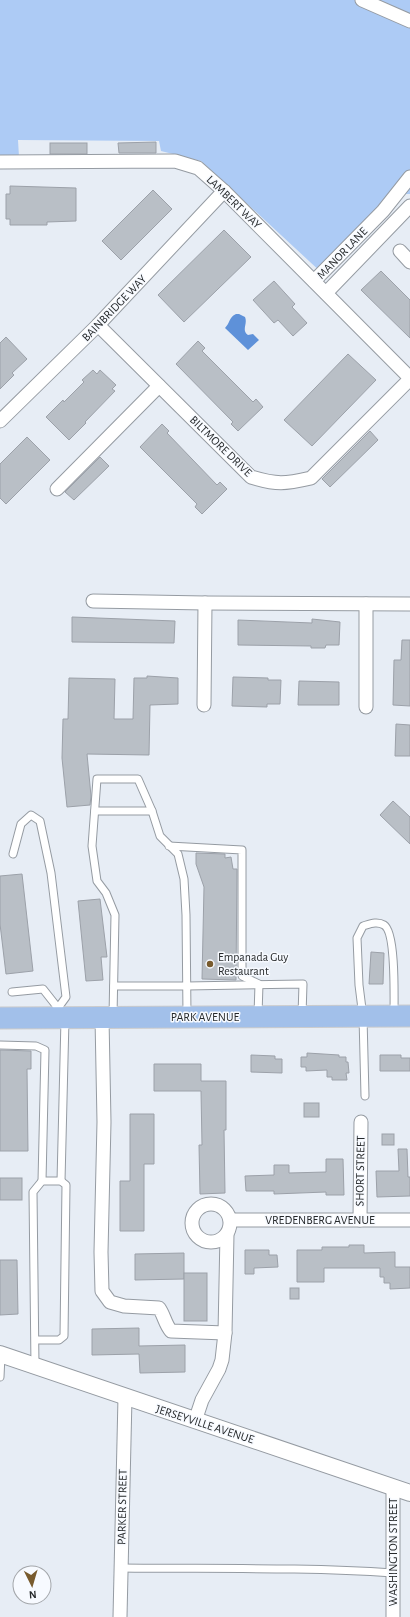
<svg xmlns="http://www.w3.org/2000/svg" width="410" height="1617" viewBox="0 0 410 1617" font-family="'Alegreya Sans',sans-serif">
<rect width="100%" height="100%" fill="#e7edf5"/>
<!-- green -->
<path fill="#adcbf5" d="M0,0H410V194H404L323,274L201,161L161,151L159,141L18,140L19,157H0Z"/>
<!-- water -->
<path fill="#5e91d9" d="M236,314H239L245,317C248,324 241,330 248,335L253,334L259,340L248,350L225,328C230,323 229,317 236,314Z"/>
<!-- building -->
<g fill="#b9bfc6" stroke="#9ca1a9">
<path d="M156,142V153H119L118,143Z"/>
<rect x="50" y="143" width="37" height="11"/>
<path d="M10,186L76,188V221L47,222V225H10V219H6V194H10Z"/>
<path d="M153,190L172,209L121,260L102,241Z"/>
<path d="M224,230L251,257L184,322L158,295Z"/>
<path d="M381,271L410,300V338L361,290Z"/>
<path d="M274,281L295,304L292,307L307,323L293,336L278,320L274,323L253,300Z"/>
<path d="M6,337L27,359L12,373L14,375L0,389V343Z"/>
<path d="M198,341L205,348L202,351L253,402L256,399L263,407L238,431L231,424L233,422L176,364Z"/>
<path d="M348,354L376,380L312,446L284,420Z"/>
<path d="M93,370L97,374L100,370L116,385L112,389L115,391L85,422L86,423L69,440L46,417L63,400L64,402L84,382L82,380Z"/>
<path d="M162,424L169,431L167,433L217,485L220,482L227,489L202,514L195,507L197,504L140,447Z"/>
<path d="M370,431L378,440L330,487L322,479Z"/>
<path d="M27,437L50,460L6,504L0,498V464Z"/>
<path d="M100,457L109,466L74,500L65,492Z"/>
<path d="M72,617L175,621L174,643L72,642Z"/>
<path d="M312,619L340,622L339,645H326L325,648H311V646L238,645V620L312,623Z"/>
<path d="M402,640H410V706L393,705L394,660H401Z"/>
<path d="M147,676L178,678V704L150,705L149,755L87,754L91,796L90,805L67,807L62,758L63,719H68L69,678L115,679L114,719H133L134,678H147Z"/>
<path d="M233,677L268,678V680H281L280,704H267V707L232,706Z"/>
<path d="M299,681L339,682V705H298Z"/>
<path d="M396,724L410,725V756H395Z"/>
<path d="M393,801L410,817V844L380,815Z"/>
<path d="M196,853L225,854V858L231,857L233,869H237L236,980L202,979L204,887L196,864Z"/>
<path d="M22,874L33,971L6,974L0,924V876Z"/>
<path d="M100,899L107,957H101L103,980L86,981L78,901Z"/>
<path d="M371,952L384,953L383,984H369Z"/>
<path d="M0,1050L31,1051V1069H27L28,1151H0Z"/>
<path d="M307,1053L339,1055V1057H346V1062H348L349,1073H346L347,1080H332V1077H327V1070L306,1071V1067H301V1057H307Z"/>
<path d="M251,1055L275,1056V1059H282V1073L251,1072Z"/>
<path d="M380,1055H401V1058H410V1071H380Z"/>
<path d="M154,1064H201V1081H226V1130H224L225,1193L200,1194L199,1145H202L201,1091H154Z"/>
<rect x="304" y="1103" width="15" height="14"/>
<path d="M130,1114H154V1164H144V1231H120V1181H130Z"/>
<rect x="382" y="1134" width="12" height="11"/>
<path d="M398,1149H407L408,1177H410V1196L377,1197L376,1171H399Z"/>
<path d="M326,1159H343L344,1195H326V1192L274,1194V1191H246L245,1176L274,1175V1165H289V1173L326,1172Z"/>
<rect x="0" y="1178" width="22" height="22"/>
<path d="M349,1245H364V1253L395,1252V1267H410V1288L390,1289V1283H384V1277H380V1268H324V1282H297V1250H322V1247H349Z"/>
<path d="M245,1250H269V1255H277L278,1267L254,1268V1274H245Z"/>
<path d="M184,1253V1279L135,1280V1254Z"/>
<path d="M0,1260H17L18,1314L0,1315Z"/>
<rect x="184" y="1273" width="23" height="48"/>
<rect x="290" y="1288" width="9" height="11"/>
<path d="M139,1328V1346L185,1345V1372L140,1373L139,1354L92,1355V1329Z"/>
</g>
<g fill="none" stroke-linecap="round" stroke-linejoin="round">
<!-- service casing -->
<g stroke="#959ba2" stroke-width="9">
<g id="service">
<path d="M95,811H152"/>
<path d="M169,846L242,850V976L259,984L258,1015"/>
<path d="M13,854L21,824L31,815L40,821L51,873L66,997L58,1008L57,1015"/>
<path d="M114,986H187L303,984L302,1015"/>
<path d="M12,992L43,989L58,1008"/>
<path d="M113,1016L115,915L106,893L97,881L92,846L97,779H138L152,811L160,836L178,854L184,879L186,915L187,1015"/>
<path d="M0,1045L36,1046L45,1050L42,1181"/>
<path d="M365,1096L363,1017L359,985L357,938L363,926C370,924 377,921 384,925C396,932 394,999 394,1015"/>
<path d="M61,1181L65,1019"/>
<path d="M35,1340H59L64,1336L66,1185L61,1181H42L33,1192L35,1366"/>
<path d="M0,1377L1,1355"/>
<path d="M121,1568C212,1569 303,1567 393,1573"/>
</g>
</g>
<!-- minor casing -->
<g stroke="#959ba2" stroke-width="15">
<g id="minor">
<path d="M362,0L410,21"/>
<path d="M0,162L175,161L198,168L224,191L410,378"/>
<path d="M400,251L410,262"/>
<path d="M314,281L383,211L410,177"/>
<path d="M326,293L410,206"/>
<path d="M98,325L251,477C277,485 285,484 311,478L410,379"/>
<path d="M0,421L98,325L224,191"/>
<path d="M57,489L159,386"/>
<path d="M93,601L205,603L410,604"/>
<path d="M366,604V707"/>
<path d="M204,705L205,603"/>
<path d="M102,1018L104,1122L101,1252L102,1291L110,1302L124,1306L159,1308C164,1315 165,1324 171,1331L225,1333"/>
<circle cx="211" cy="1223" r="19"/>
<path d="M230,1220H410"/>
<path d="M360,1220L361,1122"/>
<path d="M195,1421L202,1400L219,1369L222,1360L225,1333L227,1234"/>
<path d="M120,1617L125,1397"/>
<path d="M393,1617V1487"/>
</g>
</g>
<!-- tertiary casing -->
<g stroke="#959ba2" stroke-width="18">
<path id="tertiary" d="M0,1354L410,1493"/>
</g>
<!-- primary casing -->
<g stroke="#cbcbcc" stroke-width="23">
<path id="primary" d="M0,1018L410,1016"/>
</g>
<!-- service -->
<use href="#service" stroke="#fff" stroke-width="7"/>
<!-- minor -->
<use href="#minor" stroke="#fff" stroke-width="13"/>
<!-- tertiary -->
<use href="#tertiary" stroke="#fff" stroke-width="16"/>
<!-- primary -->
<use href="#primary" stroke="#a2c0ea" stroke-width="21"/>
</g>
<!-- markers -->
<circle fill="#785b2e" stroke="#f7faff" stroke-width="1.5" cx="210" cy="964" r="4"/>
<g text-anchor="middle" dominant-baseline="central" stroke-width="3" stroke-linejoin="round" paint-order="stroke">
<!-- street labels -->
<g font-size="12" fill="#25282a" stroke="#f7faff">
<text transform="translate(234 202) rotate(44)">LAMBERT WAY</text>
<text transform="translate(342 253) rotate(-46)">MANOR LANE</text>
<text transform="translate(114 308) rotate(-46)">BAINBRIDGE WAY</text>
<text transform="translate(221 446) rotate(44)">BILTMORE DRIVE</text>
<text x="205" y="1017">PARK AVENUE</text>
<text transform="translate(360 1171) rotate(-89)">SHORT STREET</text>
<text x="320" y="1220">VREDENBERG AVENUE</text>
<text transform="translate(205 1424) rotate(18)">JERSEYVILLE AVENUE</text>
<text transform="translate(122 1507) rotate(-89)">PARKER STREET</text>
<text transform="translate(393 1552) rotate(-90)">WASHINGTON STREET</text>
</g>
<!-- poi labels -->
<g font-size="12" fill="#25282a" stroke="#f7faff" text-anchor="start">
<text x="218" y="957">Empanada Guy<tspan x="218" dy="14">Restaurant</tspan></text>
</g>
</g>
<!-- north arrow -->
<g transform="translate(32 1585) rotate(175)"><circle r="19" fill="#f7faff" stroke="#a3a6aa"/>
<path d="M0-3L7 15L0 10L-7 15Z" fill="#785b2e"/>
<text y="-6" font-size="11" font-weight="bold" text-anchor="middle" fill="#25282a">N</text>
</g>
</svg>
